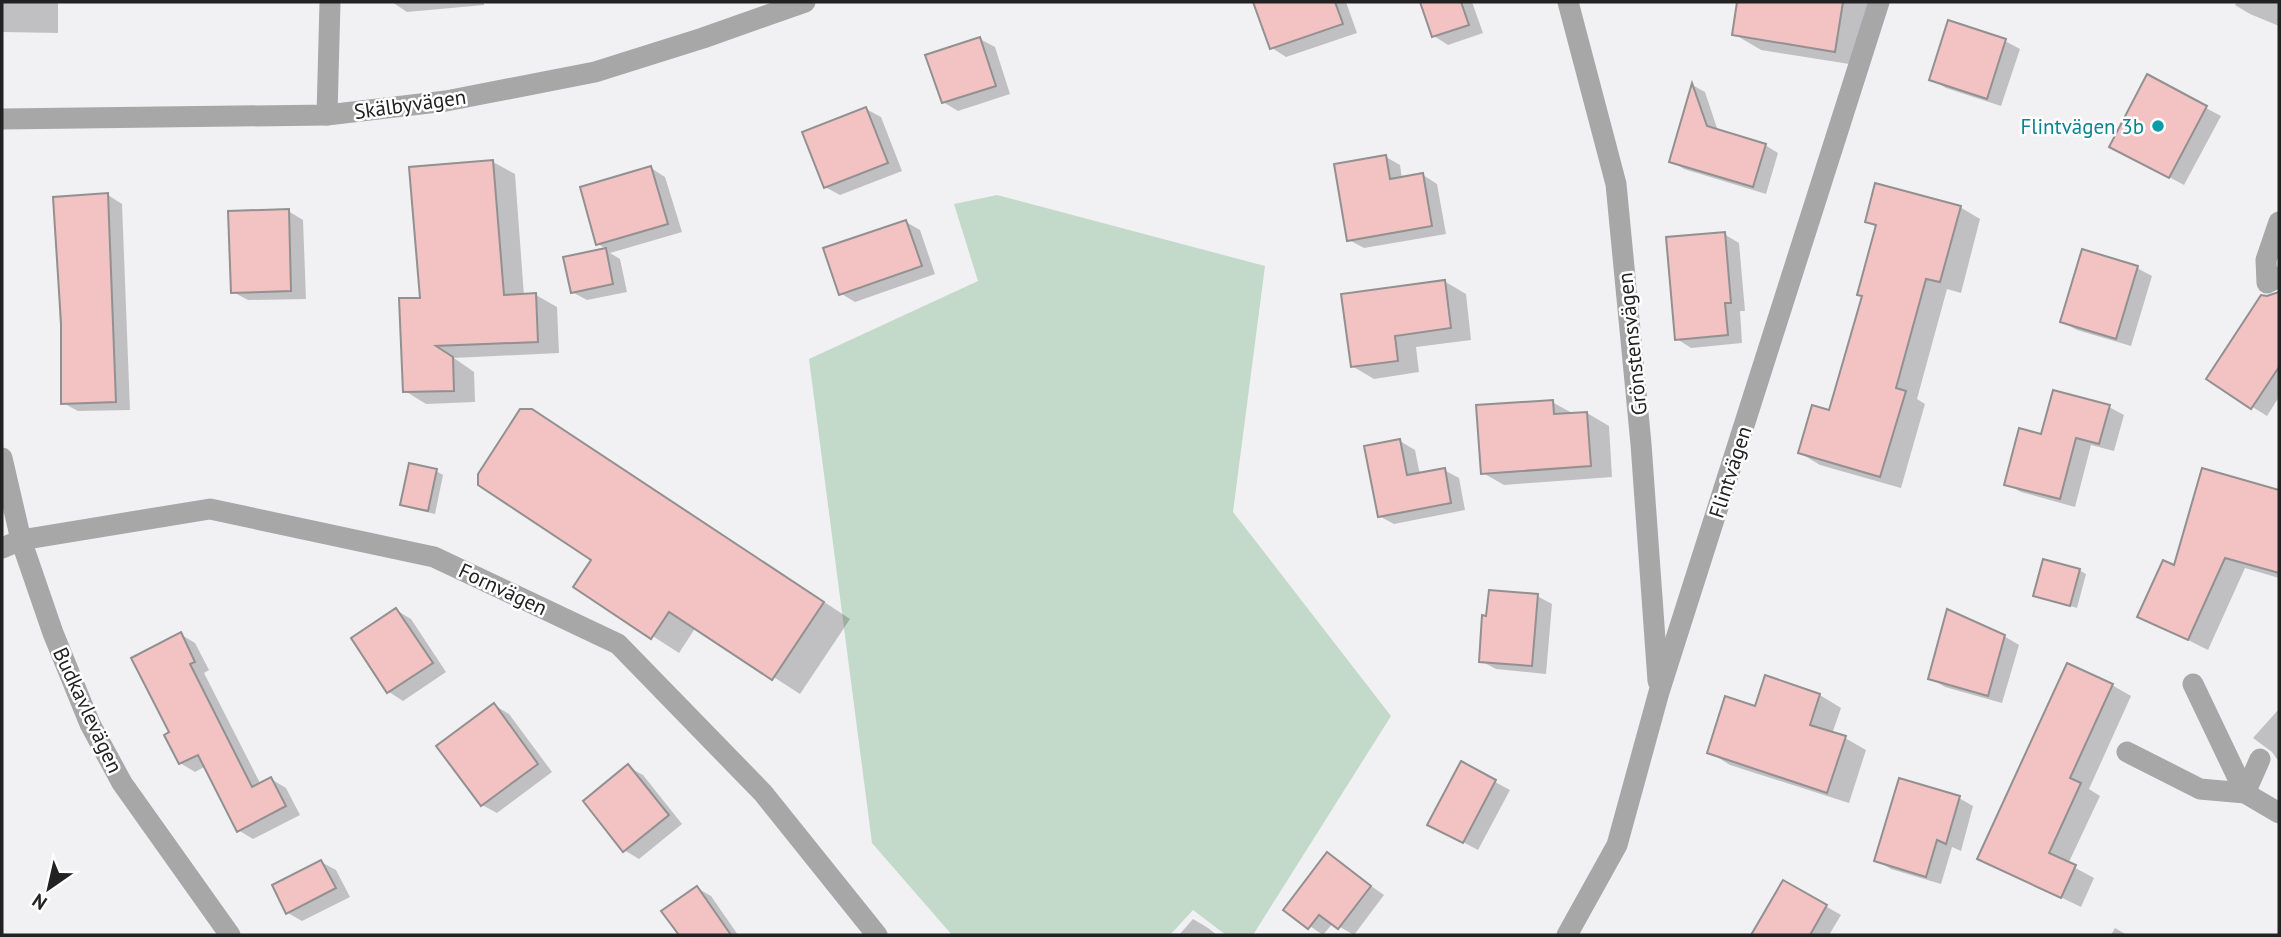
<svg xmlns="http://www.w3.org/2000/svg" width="2281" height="937" viewBox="0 0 2281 937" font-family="'PT Sans',sans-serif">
<rect width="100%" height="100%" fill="#f1f1f3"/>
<!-- green -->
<path fill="#c3daca" d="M997,195L1265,266L1233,512L1391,716L1253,935H1226L1193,910L1170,935H952L872,843L809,359L978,281L954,204Z"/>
<!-- shadow -->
<g fill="#0003">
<path d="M2,2H58V33L2,32Z"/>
<path d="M392,2H484V5L407,12Z"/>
<path d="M1255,2H1346L1357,33L1286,57L1272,48Z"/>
<path d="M1422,2H1472L1483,33L1448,45L1434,36Z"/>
<path d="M1739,2H1872L1862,66L1761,50L1734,34Z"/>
<path d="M2237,2H2279V26L2250,14L2235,5Z"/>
<path d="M980,39L995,47L1010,94L958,111L943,102Z"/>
<path d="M2005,41L2020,49L2001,106L1946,88L1931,79Z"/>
<path d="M2148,77L2221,116L2184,185L2126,154Z"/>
<path d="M1694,86L1705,92L1718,131L1765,145L1778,153L1766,194L1684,169L1671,161Z"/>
<path d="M866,109L881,117L902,171L840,195L825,187Z"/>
<path d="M1386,157L1400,165L1402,179L1423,175L1437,184L1446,234L1364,248L1349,240Z"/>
<path d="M493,162L515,174L524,296L536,295L557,307L559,353L454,358L474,372L475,402L426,404L405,391L422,299Z"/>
<path d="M651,168L665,177L682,232L610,253L620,259L627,292L587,300L572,292L565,259L608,250L598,244Z"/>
<path d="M108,195L122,204L130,410L78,411L63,403L55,198Z"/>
<path d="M1960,207L1980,219L1961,293L1947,289L1917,399L1925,404L1901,488L1820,465L1800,453L1830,412L1864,296L1877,227L1867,221Z"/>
<path d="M288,211L303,220L306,299L248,300L233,292Z"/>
<path d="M906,222L920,230L935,274L855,302L840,293Z"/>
<path d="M1724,234L1739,243L1745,311H1740L1742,343L1691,348L1677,339Z"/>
<path d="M2137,268L2152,276L2131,346L2077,330L2062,322Z"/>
<path d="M1444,281L1466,294L1471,340L1416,347L1419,372L1374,379L1352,366Z"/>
<path d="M2279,300V397L2267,416L2208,379Z"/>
<path d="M1552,402L1574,414L1587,413L1609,426L1612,477L1504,485L1483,473Z"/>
<path d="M2109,407L2124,415L2114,451L2091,445L2075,507L2021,492L2006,484L2042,436Z"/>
<path d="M559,427L850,619L800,694L696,627L679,653L575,586L593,559Z"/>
<path d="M1400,441L1415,450L1420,475L1444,470L1459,478L1465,510L1394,524L1379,516Z"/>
<path d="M2203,470L2279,492V578L2245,568L2208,650L2140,616L2175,567Z"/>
<path d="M436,471L443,475L435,514L409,508L402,504Z"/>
<path d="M2079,570L2086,574L2077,608L2035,595Z"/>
<path d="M1537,596L1552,604L1546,674L1496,669L1481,661Z"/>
<path d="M396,610L411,619L446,672L403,701L389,692L353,639Z"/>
<path d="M180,634L195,643L209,670L204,673L261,785L271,779L286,788L300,815L253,839L238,830L206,766L195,772L180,763L172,733Z"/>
<path d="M2004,636L2019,645L2002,703L1945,687L1930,678Z"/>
<path d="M1766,678L1820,695L1841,708L1832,734L1845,738L1866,750L1849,803L1730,765L1709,752L1756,708Z"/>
<path d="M2112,685L2131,696L2089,789L2100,796L2068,864L2094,878L2081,907L1979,858Z"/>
<path d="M494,705L509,714L552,772L497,813L482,805Z"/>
<path d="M2279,709V762L2272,752L2253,738Z"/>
<path d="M628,767L643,775L682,824L639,859L624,850Z"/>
<path d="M1495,782L1510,790L1478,850L1444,832Z"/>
<path d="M1959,798L1973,806L1961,851L1952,847L1941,884L1891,869L1876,860Z"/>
<path d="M1327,855L1384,895L1354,935L1333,923L1323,935L1286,910Z"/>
<path d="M321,862L336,870L350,897L302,921L288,913Z"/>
<path d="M1784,882L1841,915L1829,935H1753Z"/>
<path d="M697,888L711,896L738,935H681L664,911Z"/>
<path d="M1193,919L1208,928L1217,935H1179Z"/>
<path d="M2115,928L2127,935H2111Z"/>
</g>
<!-- building -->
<g fill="#f2c3c2" stroke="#929090" stroke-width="2">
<path d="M1253,2H1335L1343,24L1270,49Z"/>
<path d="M1420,2H1461L1469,25L1432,37Z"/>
<path d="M1737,2H1843L1835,52L1732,35Z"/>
<path d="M1948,20L2006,39L1987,99L1929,80Z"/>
<path d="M980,37L996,86L942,103L925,55Z"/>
<path d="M2147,74L2207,106L2169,178L2109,147Z"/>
<path d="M1692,83L1707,126L1766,144L1753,187L1669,162Z"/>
<path d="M866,107L888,163L824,188L802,132Z"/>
<path d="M1386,155L1390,179L1423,173L1432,226L1347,241L1334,164Z"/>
<path d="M493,160L504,295L536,293L538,342L436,346L453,357L454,391L403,392L399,298H420L409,167Z"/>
<path d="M651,166L668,224L596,245L580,187Z"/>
<path d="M1875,183L1961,206L1940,282L1926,279L1896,388L1906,391L1880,477L1798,453L1812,405L1829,410L1862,296L1857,295L1876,225L1865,222Z"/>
<path d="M108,193L116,402L61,404V323L53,197Z"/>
<path d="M289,209L291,291L231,293L228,211Z"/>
<path d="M906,220L922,266L839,295L823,248Z"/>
<path d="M1725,232L1731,303H1725L1728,335L1675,340L1666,237Z"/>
<path d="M606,248L613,284L571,293L563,257Z"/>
<path d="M2082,249L2138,266L2116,339L2060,322Z"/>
<path d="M1445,280L1451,328L1395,336L1398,361L1351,367L1341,294Z"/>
<path d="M2279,292V367L2251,409L2206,379L2261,295L2267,296Z"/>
<path d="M2053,390L2110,405L2099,444L2076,438L2060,499L2004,485L2019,428L2041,434Z"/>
<path d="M1553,400L1554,414L1587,412L1591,466L1481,474L1476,405Z"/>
<path d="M520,409H532L824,602L772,680L669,612L651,639L573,587L591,560L478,485V474Z"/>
<path d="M1400,439L1407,475L1445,468L1451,503L1378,517L1364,446Z"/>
<path d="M409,463L437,469L428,511L400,505Z"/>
<path d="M2202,468L2279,490V573L2225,558L2188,640L2137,617L2163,560L2174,565Z"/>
<path d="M2043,559L2080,569L2070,606L2033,596Z"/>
<path d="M1489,590L1538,594L1532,666L1479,662L1482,615L1486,616Z"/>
<path d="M396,608L433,663L387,693L351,638Z"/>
<path d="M1947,609L2005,635L1988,696L1928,679Z"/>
<path d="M181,632L195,662L190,664L252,787L271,777L286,806L237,832L198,755L179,764L164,735L169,732L131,658Z"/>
<path d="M2067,663L2113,684L2070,778L2081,783L2049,853L2076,865L2061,898L1977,859Z"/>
<path d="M1765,675L1820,694L1810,725L1846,736L1827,793L1707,753L1725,696L1755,706Z"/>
<path d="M494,703L538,764L481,806L436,746Z"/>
<path d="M1461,761L1496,780L1463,843L1427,825Z"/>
<path d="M628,764L669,815L623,852L583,801Z"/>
<path d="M1899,778L1960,796L1946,844L1937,840L1926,877L1874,861Z"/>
<path d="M1327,852L1371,886L1338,929L1319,915L1308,929L1283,910Z"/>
<path d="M321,860L336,888L286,914L272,885Z"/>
<path d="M1783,880L1827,905L1810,935H1751Z"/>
<path d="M697,886L731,935H679L661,911Z"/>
</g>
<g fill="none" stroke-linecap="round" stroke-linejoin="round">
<!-- minor -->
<g stroke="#a8a7a7" stroke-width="21">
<path d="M1568,2L1616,184L1641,444L1658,681"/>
<path d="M327,115L330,2"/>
<path d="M2,119L327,115L446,101L595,72L703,38L805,2"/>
<path d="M2279,222L2266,260L2267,283L2279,277"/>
<path d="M2,458L21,540L53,633L90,724L122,783L230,935"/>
<path d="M2,548L21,540L210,509L434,557L618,644L763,793L877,935"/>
<path d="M2193,684L2245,793"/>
<path d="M2127,752L2200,789L2245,793L2279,813"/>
<path d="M2245,793L2260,759"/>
<path d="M1567,935L1617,845L1659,692L1879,2"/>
</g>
</g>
<!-- markers -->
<circle fill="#0f9aa8" stroke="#fff" stroke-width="2.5" cx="2158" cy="126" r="7"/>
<g text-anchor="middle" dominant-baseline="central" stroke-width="5" stroke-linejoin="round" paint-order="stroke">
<!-- street labels -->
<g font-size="21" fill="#222" stroke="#fff">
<text transform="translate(410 104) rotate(-8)">Skälbyvägen</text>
<text transform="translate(1632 344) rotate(-96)">Grönstensvägen</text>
<text transform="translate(1730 472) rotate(-72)">Flintvägen</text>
<text transform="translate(503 589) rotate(25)">Fornvägen</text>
<text transform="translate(88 710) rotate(65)">Budkavlevägen</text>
</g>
<!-- culture labels -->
<g font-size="21" fill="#0d838f" stroke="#fff" text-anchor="end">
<text x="2144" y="126">Flintvägen 3b</text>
</g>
</g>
<!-- border -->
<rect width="2281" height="937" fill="none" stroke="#222222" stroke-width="7"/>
<!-- north arrow -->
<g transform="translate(49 888) rotate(214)" stroke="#ffffff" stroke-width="5" paint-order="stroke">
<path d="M0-5L12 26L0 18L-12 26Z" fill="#222222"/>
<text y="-10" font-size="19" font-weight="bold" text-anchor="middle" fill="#222222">N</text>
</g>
</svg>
